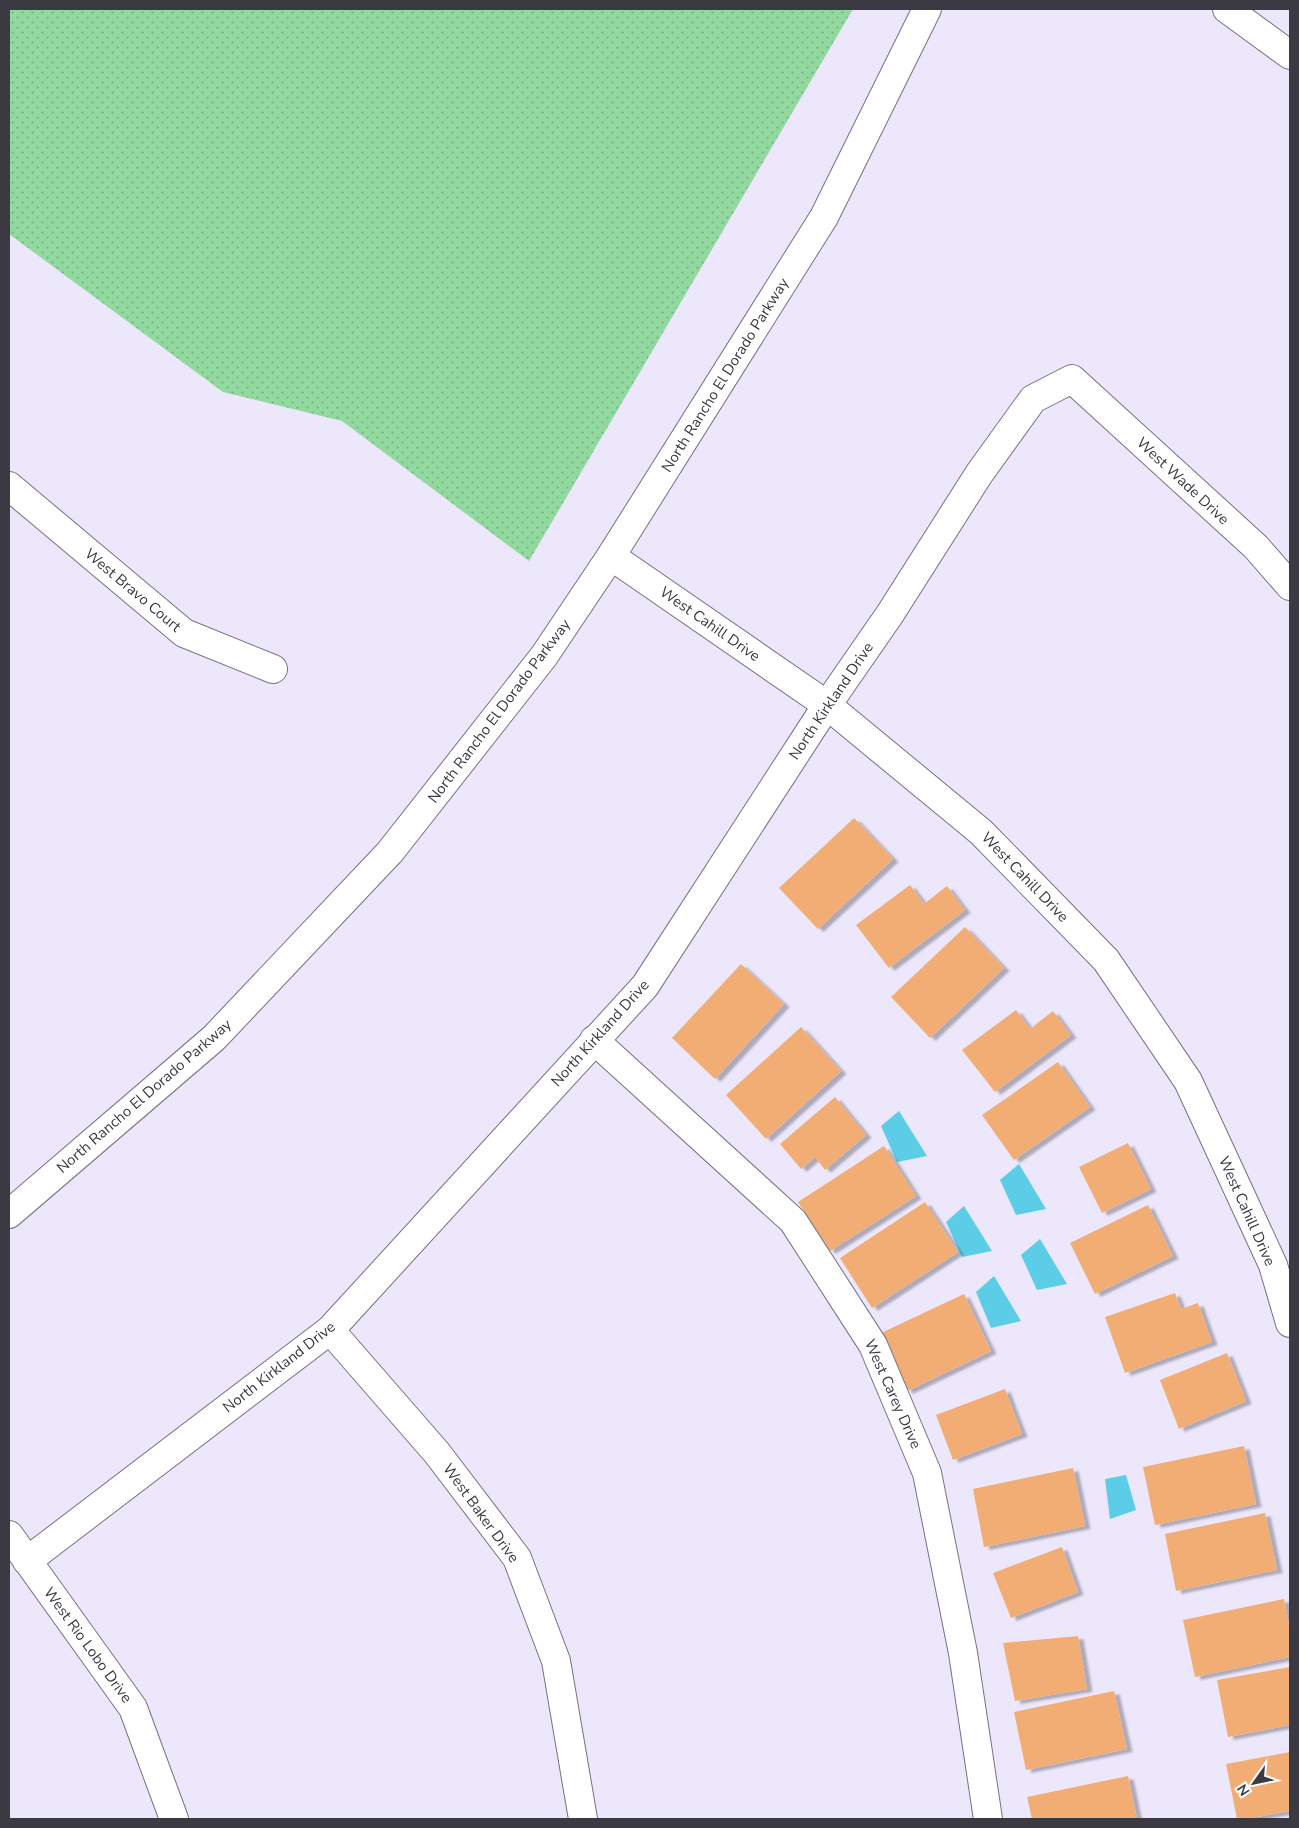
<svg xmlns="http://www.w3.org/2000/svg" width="1299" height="1828" viewBox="0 0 1299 1828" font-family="'Nunito Sans',sans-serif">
<defs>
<pattern id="grass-dots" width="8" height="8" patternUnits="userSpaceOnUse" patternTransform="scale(1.25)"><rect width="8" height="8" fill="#92d9a0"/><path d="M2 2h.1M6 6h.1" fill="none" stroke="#78b184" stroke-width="1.8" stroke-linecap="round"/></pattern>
<filter id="shadow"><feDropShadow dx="5.5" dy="3" stdDeviation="1" flood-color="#0004"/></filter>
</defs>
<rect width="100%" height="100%" fill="#ede7fb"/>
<!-- grass -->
<path fill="url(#grass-dots)" d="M9,9H853L529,561L342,421L223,392L9,234Z"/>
<!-- water -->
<g fill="#5bcde7">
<path d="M899,1111L927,1156L897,1162L881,1126Z"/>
<path d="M1019,1164L1046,1209L1016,1215L1000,1180Z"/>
<path d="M964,1206L992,1251L962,1257L946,1222Z"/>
<path d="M1040,1239L1067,1284L1037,1290L1021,1255Z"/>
<path d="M994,1276L1021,1321L991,1328L976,1292Z"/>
<path d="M1126,1475L1136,1510L1110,1519L1105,1479Z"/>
</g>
<!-- building -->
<g fill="#f2ad75" filter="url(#shadow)">
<path d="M854,818L893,859L818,929L779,888Z"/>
<path d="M910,885L924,904L947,886L965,910L889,968L856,925Z"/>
<path d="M965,927L1004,968L930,1038L891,997Z"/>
<path d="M741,964L784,1004L715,1079L672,1038Z"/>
<path d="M1016,1010L1030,1029L1053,1011L1071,1035L995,1092L962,1050Z"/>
<path d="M801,1027L841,1071L766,1139L726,1095Z"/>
<path d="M1058,1062L1090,1107L1014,1160L982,1115Z"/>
<path d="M835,1097L866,1135L825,1170L815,1157L801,1169L780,1144Z"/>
<path d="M1128,1143L1151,1189L1102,1213L1079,1167Z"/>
<path d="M884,1146L916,1196L830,1251L798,1202Z"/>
<path d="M925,1202L958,1252L872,1308L840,1258Z"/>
<path d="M1148,1205L1173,1256L1095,1294L1070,1243Z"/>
<path d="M1175,1293L1181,1309L1198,1303L1212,1342L1125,1373L1105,1317Z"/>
<path d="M964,1294L991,1351L907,1391L879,1334Z"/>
<path d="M1227,1353L1246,1401L1179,1429L1160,1380Z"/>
<path d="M1005,1389L1022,1434L953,1460L936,1415Z"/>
<path d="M1244,1446L1256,1504L1155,1525L1143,1467Z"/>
<path d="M1073,1468L1085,1526L984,1547L973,1489Z"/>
<path d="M1265,1513L1277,1570L1176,1591L1165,1534Z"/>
<path d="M1062,1547L1078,1592L1011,1618L993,1573Z"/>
<path d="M1284,1599L1290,1631V1657L1195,1677L1183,1620Z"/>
<path d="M1078,1636L1087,1689L1015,1701L1003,1643Z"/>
<path d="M1290,1667V1725L1228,1737L1217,1680Z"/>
<path d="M1114,1691L1127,1749L1026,1770L1014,1712Z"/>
<path d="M1290,1752V1811L1245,1819H1237L1226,1764Z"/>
<path d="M1128,1776L1137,1819H1032L1027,1797Z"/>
</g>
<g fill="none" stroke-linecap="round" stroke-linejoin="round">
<!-- street casing -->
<g stroke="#767182" stroke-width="30">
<g id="street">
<path d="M1227,9L1290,55"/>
<path d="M9,486L184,633L273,669"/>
<path d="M611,556L827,705L981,832L1106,960L1188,1081L1273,1265L1290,1323"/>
<path d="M594,1040L793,1221L873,1345L927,1473L963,1653L988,1819"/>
<path d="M330,1330L437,1453L517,1558L556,1661L583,1819"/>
<path d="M9,1535L133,1708L174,1819"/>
<path d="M27,1561L330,1330L645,986L827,705L890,614L979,474L1033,399L1072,379L1256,547L1290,586"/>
</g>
</g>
<!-- secondary casing -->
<g stroke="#767182" stroke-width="30">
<path id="secondary" d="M9,1214L214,1038L390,852L544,656L611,556L824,217L927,9"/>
</g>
<!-- street -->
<use href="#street" stroke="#fff" stroke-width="28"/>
<!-- secondary -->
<use href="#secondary" stroke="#fff" stroke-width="28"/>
</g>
<g text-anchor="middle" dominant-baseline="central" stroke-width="4" stroke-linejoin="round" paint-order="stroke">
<!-- street labels -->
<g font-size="15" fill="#3b3941" stroke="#fff">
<text transform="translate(725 375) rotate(-58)">North Rancho El Dorado Parkway</text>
<text transform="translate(1183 481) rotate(43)">West Wade Drive</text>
<text transform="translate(133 590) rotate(40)">West Bravo Court</text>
<text transform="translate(710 624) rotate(35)">West Cahill Drive</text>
<text transform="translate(831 701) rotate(-56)">North Kirkland Drive</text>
<text transform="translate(499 711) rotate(-53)">North Rancho El Dorado Parkway</text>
<text transform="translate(1025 877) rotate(46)">West Cahill Drive</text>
<text transform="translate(600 1033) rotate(-48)">North Kirkland Drive</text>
<text transform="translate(144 1096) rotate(-41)">North Rancho El Dorado Parkway</text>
<text transform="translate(1247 1211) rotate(66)">West Cahill Drive</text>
<text transform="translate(279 1367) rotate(-38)">North Kirkland Drive</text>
<text transform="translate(893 1394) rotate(66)">West Carey Drive</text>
<text transform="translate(481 1513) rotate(54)">West Baker Drive</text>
<text transform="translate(88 1645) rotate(54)">West Rio Lobo Drive</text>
</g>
</g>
<!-- border -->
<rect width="1299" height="1828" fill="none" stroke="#3b3941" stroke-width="20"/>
<!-- north arrow -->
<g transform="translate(1254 1783) rotate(237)" stroke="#ffffff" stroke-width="4" paint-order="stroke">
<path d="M0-4L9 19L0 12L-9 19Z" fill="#3b3941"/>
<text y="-8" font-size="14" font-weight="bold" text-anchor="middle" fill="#3b3941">N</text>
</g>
</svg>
